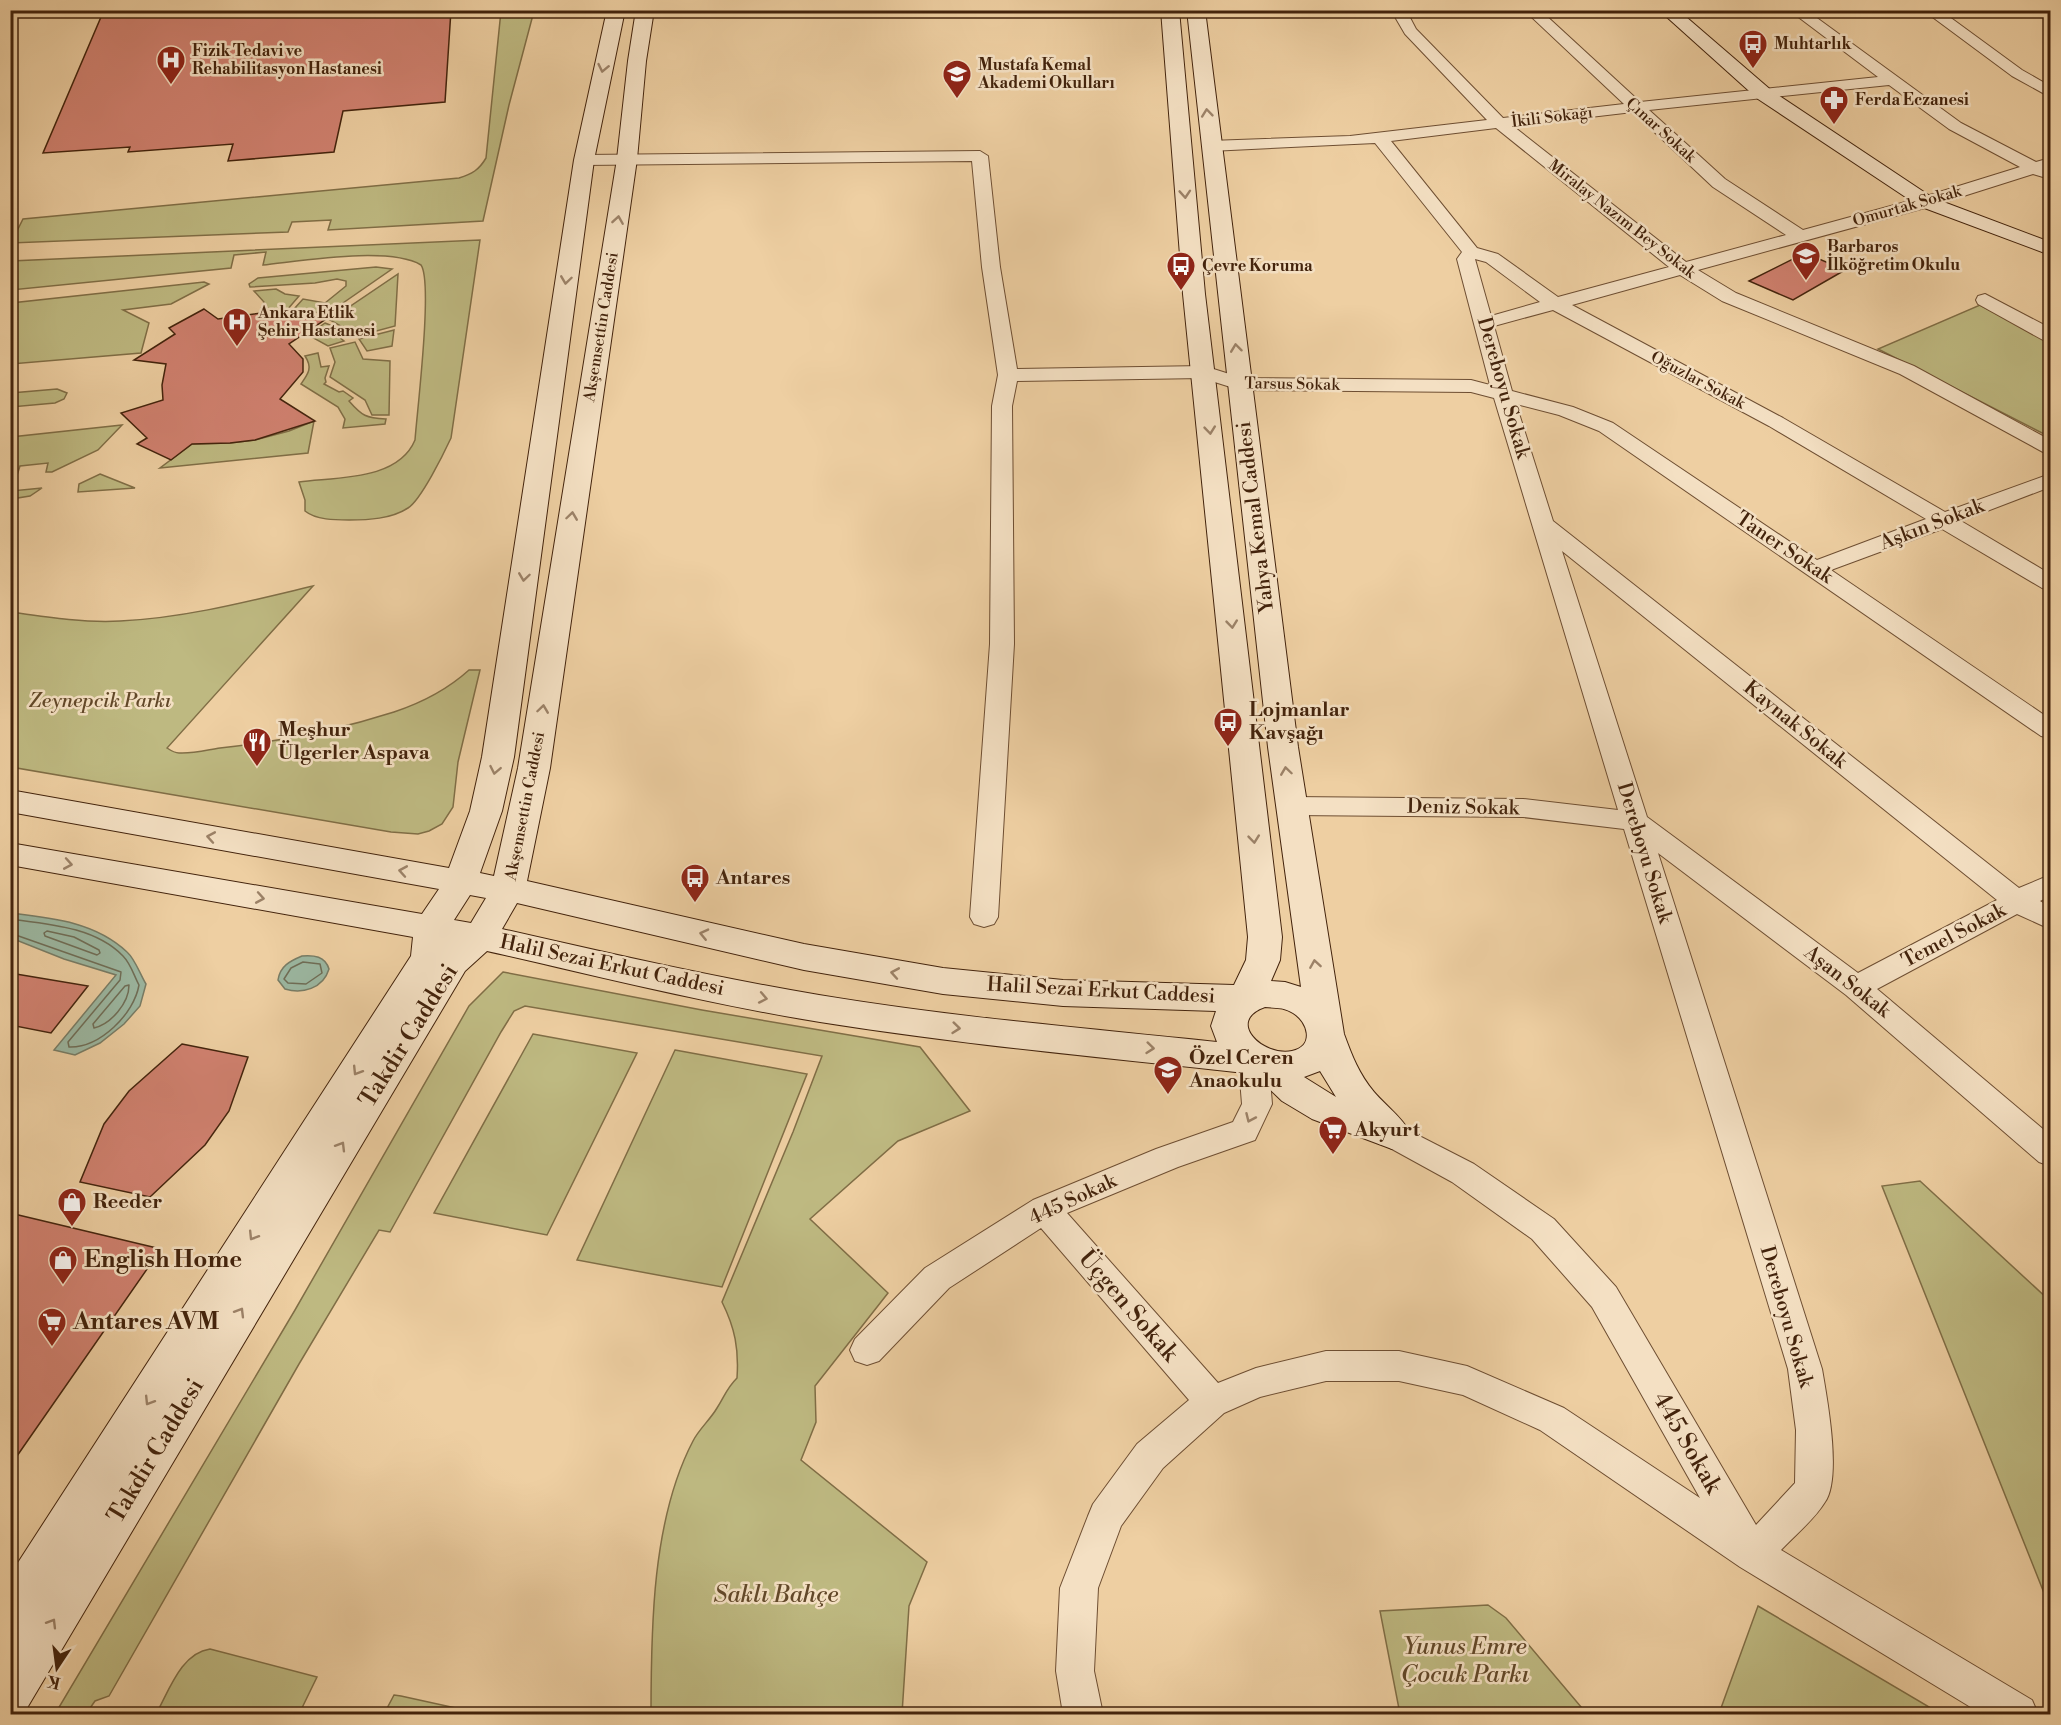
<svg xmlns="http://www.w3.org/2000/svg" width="2061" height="1725" viewBox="0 0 2061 1725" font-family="'Libre Bodoni',serif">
<rect width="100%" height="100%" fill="#eecfa2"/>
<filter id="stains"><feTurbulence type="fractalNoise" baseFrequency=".00333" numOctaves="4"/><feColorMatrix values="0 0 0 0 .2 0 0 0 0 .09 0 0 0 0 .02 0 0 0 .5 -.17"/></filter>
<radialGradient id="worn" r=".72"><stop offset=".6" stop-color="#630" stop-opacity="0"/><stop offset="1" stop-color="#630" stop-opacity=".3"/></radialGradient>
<!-- green -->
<g fill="#beb981" stroke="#806e46" stroke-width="1.5">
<path d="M501,11H534L509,105L483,221L328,230L331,220L292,222L288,232L11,243L23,219L459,178C472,174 479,170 486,158Z"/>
<path d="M480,240L451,438C444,453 421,500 408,508C391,519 368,520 349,520C335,520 316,520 305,511V500L299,482C336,477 398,481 415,440C417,412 433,282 421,265C389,246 302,261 263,265L266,252L234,255L231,268L11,290V261Z"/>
<path d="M376,267L392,269L327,314L294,309L303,299L325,303L346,286V281L337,279L315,283L250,287L249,284L258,278Z"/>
<path d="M398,274L395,326L358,336L330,320Z"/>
<path d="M204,282L209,284L171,304L123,310L149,323L141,353L11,364V303Z"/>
<path d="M276,289L285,294L299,296L287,310L261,308L264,302L254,291Z"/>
<path d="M1980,305L2050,342V437L1878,349Z"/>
<path d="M325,323L340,329L334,333L344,341L328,346L308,335Z"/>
<path d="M394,330L392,346L367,351L359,339Z"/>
<path d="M355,342L363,359L390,361L389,415H372L365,400L330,377L335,362L330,348Z"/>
<path d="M318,353L321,367L329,366L325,378L326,382L324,384L339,392L343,391L353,398L349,401C362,416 366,418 386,419L385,424L343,428L345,419L338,407L301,384C308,374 313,368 305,356Z"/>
<path d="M57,389L67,393L64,399L55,403L11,407V393Z"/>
<path d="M314,421L308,453L160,468L192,444L230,443L255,440L289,431Z"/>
<path d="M122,425L98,450L52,472H46L48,463L20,466L12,491L42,488L30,496L11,499V437Z"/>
<path d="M100,474L135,488L78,492L79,484Z"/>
<path d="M313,586L167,748C170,750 175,753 179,753C192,754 207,750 220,748C278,742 338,730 394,712C421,703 448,689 469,670H480L458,762L453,807L442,824L429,831L418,834L391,832L11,767V612C46,617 84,623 120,621C185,618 250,601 313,586Z"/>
<path d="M503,972L702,1010L920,1047L970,1111L898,1141L810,1219L888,1293L815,1386L816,1422L801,1460L927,1562L909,1606L902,1714H651C651,1628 652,1519 693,1441C699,1429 710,1420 717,1408C725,1396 726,1389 737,1378C739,1349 735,1328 722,1302L793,1132L822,1056L525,1006L514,1011L501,1032L390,1232L379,1230L299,1364L109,1696L95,1701L86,1714H55L295,1310L469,1006Z"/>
<path d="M533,1034L637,1053L547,1235L434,1213Z"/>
<path d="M675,1050L807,1074L722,1287L577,1260Z"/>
<path d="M1920,1181L2050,1301V1608L1882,1186Z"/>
<path d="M1488,1605L1506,1618L1587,1714H1400L1380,1611Z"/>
<path d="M1758,1606L1941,1714H1670L1721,1708Z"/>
<path d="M210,1649L317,1677L299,1714H156C169,1691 181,1653 210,1649Z"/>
<path d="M394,1695L401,1696L483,1714H384Z"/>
</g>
<!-- water -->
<g fill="#9bb7a1" stroke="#787c65" stroke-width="1.5">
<path d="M10,913C52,918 95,922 127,952C135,959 140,974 146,984L140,1006L124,1024L100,1043L75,1055L54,1050L116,975L64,959L11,938Z"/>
<path d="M302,956C314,955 325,956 329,969C323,989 302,994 285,989L278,980C280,966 290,961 302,956Z"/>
</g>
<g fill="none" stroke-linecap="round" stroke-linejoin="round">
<!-- shore -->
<g stroke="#6f6d56" stroke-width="1.5">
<path d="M10,919C48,924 95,927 123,956C131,964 134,976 139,985C134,1014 100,1048 69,1047L68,1042L120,980L121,972L10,933"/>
<path d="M47,931L74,937L99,950L100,953L97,955L45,936L44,933Z"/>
<path d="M303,962L320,964L322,973L306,984L288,983L284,979L291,968Z"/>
<path d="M129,985C129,1003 111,1024 94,1028L93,1024L125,986Z"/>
</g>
</g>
<!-- building -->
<g fill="#d18170" stroke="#43230c" stroke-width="1.5">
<path d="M104,10H451L445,102L343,111L334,152L228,161L233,144L128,152L130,147L43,153Z"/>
<path d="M1805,253L1845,270L1793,300L1749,281Z"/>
<path d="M204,309L218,319L268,312L329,317L289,344L303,359V372L280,399L315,421L255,440L230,443L192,444L171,460L137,444L147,438L121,413L163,400L162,385L166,364L134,360L175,334L169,328Z"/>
<path d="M10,973L88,986L51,1033L10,1025Z"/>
<path d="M182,1044L248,1057L229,1111L205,1145L150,1197L80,1182L104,1124L129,1091Z"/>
<path d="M10,1213L161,1249L10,1466Z"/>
</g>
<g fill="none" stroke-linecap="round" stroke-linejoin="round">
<!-- street casing -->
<g stroke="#6e4e32" stroke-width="2">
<g id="street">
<path d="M1391,10H1406L1416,29L1503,118L1624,104L1524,10H1540L1640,102L1878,77L1789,10H1806L1961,123L2036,162L2050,158L2049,176L2043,177L2033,174L1932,206L1698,270L1736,293L1914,366L2050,440V454L2043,452L1900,374L1722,301L1680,275L1572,305L1783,418L1945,512L2050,474V487L1961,521L2050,574V590L2042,588L1942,529L1831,570L2050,719V738L2041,736L1599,431L1559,415L1516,404L1553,521L2019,888L2050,875V896L2040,901L2050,907V929L2017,914L1877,989L2050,1135V1166L2039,1162L1846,995L1658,853L1822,1369C1827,1398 1842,1478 1825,1502C1814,1520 1795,1535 1781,1550L2032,1700L2038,1714H1982L1740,1567L1540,1430L1463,1395L1399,1381H1326L1260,1397L1224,1413L1163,1468L1121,1526L1098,1588L1094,1671L1103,1714H1063L1056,1671L1060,1588L1088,1516L1093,1504L1137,1444L1189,1400L1041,1228L949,1288L879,1361L867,1365L855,1361L850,1350L855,1339L925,1268L1033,1200L1156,1149L1233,1122L1242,1104L1240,1079L1250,1054L1261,1050L1272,1054L1276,1062L1270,1079L1272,1104L1255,1140L1178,1167L1067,1213L1218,1383L1256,1368L1326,1351H1399L1467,1366L1564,1408L1700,1498L1592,1307L1532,1239L1452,1182L1381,1143L1377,1134L1381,1125L1392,1122L1474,1164L1554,1219L1616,1287L1756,1525L1795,1483L1796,1430L1788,1369L1624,829L1523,817L1291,815L1282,812L1278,806L1282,800L1291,797L1523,799L1618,810L1494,398L1471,392L1240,390L1202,378L1017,381L1012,406L1014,644L998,917L994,924L984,927L974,924L970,917L990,644L992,406L998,375L982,267L972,161L584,165L576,160L584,155L980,151L988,156L1000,267L1017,369L1204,366L1242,378L1471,380L1490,385L1457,259L1462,252L1375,143L1210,151L1202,146L1210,141L1350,136L1487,120L1405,34ZM1889,85L1949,129L2020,167L1920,198L1803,230L1725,179L1649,110ZM1633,112L1713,187L1786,235L1686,262L1513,126ZM1496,128L1669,267L1558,297L1498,254L1477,248L1391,141ZM1475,259L1486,262L1540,302L1491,316ZM1553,310L1769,426L1926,519L1817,560L1613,423L1573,407L1512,391L1494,326ZM1562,551L1997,900L1858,973L1647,817Z"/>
<path d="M1923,10H1940L2022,70L2050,86V97L2012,76Z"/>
<path d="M1985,294L2050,328V342L2043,340L1978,304L1976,300L1978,296Z"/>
</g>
</g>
<!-- secondary casing -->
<g stroke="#43230c" stroke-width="2">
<g id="secondary">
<path d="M607,10H625L594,160L514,757L502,811L480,873L494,876L518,768L617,159L628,61L636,10H654L646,61L637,159L550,768L527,881L804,944L943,968L1063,980L1234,985L1246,960L1248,937L1183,294L1161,10H1179L1205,294L1282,937L1280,960L1271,981L1285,982L1301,987L1268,747L1187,10H1205L1298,747L1344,1034C1352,1056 1359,1074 1374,1092C1387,1107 1402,1117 1411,1134L1405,1145L1392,1149L1312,1119L1282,1101L1254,1074C1109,1058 964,1045 820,1022C708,1004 597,976 487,951L465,971L27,1708L10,1714V1646L16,1637L10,1640V1575L411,956L413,937L10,865V843L422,914L439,889L10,812V790L449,868L470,811L482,757L574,160ZM470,895L486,898L471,923L454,920ZM517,903L804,970L943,994L1063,1006L1216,1011L1211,1026L1217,1042C1084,1028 950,1017 819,995C712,977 607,953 502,929ZM1265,1007C1275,1008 1284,1007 1293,1013C1308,1022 1315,1046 1292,1051C1263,1057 1225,1021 1265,1007ZM1320,1071L1336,1097L1304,1077Z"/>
<path d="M1659,10H1678L1772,91L1933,198L2050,242V255L1919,206L1758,99Z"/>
</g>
</g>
<!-- street -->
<use href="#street" fill="#f4e0c3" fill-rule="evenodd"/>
<!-- secondary -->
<use href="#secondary" fill="#f4e0c3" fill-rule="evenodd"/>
</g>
<!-- one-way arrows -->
<defs><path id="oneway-chevron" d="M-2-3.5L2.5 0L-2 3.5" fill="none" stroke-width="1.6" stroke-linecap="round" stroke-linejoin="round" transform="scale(1.5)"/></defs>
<g stroke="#9c8268">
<use href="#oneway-chevron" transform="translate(603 68) rotate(102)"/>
<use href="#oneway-chevron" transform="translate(1207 113) rotate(-96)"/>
<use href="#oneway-chevron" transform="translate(1185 194) rotate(86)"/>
<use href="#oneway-chevron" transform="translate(618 220) rotate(-81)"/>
<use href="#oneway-chevron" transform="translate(566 280) rotate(98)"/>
<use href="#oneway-chevron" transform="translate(1236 348) rotate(-97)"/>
<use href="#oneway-chevron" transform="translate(1210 430) rotate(84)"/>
<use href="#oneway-chevron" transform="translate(572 516) rotate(-82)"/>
<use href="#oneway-chevron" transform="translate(524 577) rotate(98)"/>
<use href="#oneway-chevron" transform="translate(1232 624) rotate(84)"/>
<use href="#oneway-chevron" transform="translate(543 709) rotate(-82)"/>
<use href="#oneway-chevron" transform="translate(495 770) rotate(101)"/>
<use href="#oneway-chevron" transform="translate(1286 771) rotate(-98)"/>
<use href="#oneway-chevron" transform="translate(211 837) rotate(-170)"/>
<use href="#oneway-chevron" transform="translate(1254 839) rotate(84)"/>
<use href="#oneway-chevron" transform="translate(68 864) rotate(10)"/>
<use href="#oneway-chevron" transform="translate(403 871) rotate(-170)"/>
<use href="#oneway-chevron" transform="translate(260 898) rotate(10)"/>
<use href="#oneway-chevron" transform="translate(704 934) rotate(-167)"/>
<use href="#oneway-chevron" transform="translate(1315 964) rotate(-99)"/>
<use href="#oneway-chevron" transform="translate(895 973) rotate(-170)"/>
<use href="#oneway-chevron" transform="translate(763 998) rotate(11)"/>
<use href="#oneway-chevron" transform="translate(956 1028) rotate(6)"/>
<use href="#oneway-chevron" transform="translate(1150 1048) rotate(6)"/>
<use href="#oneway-chevron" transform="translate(357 1071) rotate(122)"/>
<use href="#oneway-chevron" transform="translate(1250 1118) rotate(114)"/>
<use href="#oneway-chevron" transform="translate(341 1146) rotate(-59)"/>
<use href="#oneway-chevron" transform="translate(253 1236) rotate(122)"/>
<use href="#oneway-chevron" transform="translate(240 1312) rotate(-59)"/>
<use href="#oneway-chevron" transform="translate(149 1401) rotate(122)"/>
<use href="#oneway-chevron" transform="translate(52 1623) rotate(-59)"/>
</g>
<!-- icons -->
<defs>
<g id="bus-pin" transform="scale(1.5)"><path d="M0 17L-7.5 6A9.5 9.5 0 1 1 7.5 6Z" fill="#8f2418" stroke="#f4e0c3"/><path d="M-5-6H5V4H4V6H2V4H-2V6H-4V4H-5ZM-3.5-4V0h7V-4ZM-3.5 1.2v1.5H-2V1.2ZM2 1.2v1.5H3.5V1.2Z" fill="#fff"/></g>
<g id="hospital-pin" transform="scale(1.5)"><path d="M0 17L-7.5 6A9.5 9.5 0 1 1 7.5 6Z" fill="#8f2418" stroke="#f4e0c3"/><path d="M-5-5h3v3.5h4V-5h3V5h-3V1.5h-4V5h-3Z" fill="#fff"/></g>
<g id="school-pin" transform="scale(1.5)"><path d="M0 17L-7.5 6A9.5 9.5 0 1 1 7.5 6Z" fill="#8f2418" stroke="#f4e0c3"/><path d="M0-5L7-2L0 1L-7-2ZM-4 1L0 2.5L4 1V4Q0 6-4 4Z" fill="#fff"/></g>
<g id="pharmacy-pin" transform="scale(1.5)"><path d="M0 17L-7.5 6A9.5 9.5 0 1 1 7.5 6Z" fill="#8f2418" stroke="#f4e0c3"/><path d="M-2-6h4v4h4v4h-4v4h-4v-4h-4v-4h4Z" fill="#fff"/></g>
<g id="restaurant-pin" transform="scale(1.5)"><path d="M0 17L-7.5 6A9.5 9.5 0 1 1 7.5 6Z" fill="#8f2418" stroke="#f4e0c3"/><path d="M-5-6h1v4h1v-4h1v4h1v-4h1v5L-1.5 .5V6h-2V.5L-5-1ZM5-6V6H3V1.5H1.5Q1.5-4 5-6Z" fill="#fff"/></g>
<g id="supermarket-pin" transform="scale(1.5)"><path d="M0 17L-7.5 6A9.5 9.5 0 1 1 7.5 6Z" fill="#8f2418" stroke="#f4e0c3"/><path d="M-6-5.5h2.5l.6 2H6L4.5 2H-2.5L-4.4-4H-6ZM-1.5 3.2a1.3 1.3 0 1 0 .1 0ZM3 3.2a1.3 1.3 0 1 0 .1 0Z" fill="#fff"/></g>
<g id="shop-pin" transform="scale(1.5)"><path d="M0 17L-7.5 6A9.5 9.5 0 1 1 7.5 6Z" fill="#8f2418" stroke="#f4e0c3"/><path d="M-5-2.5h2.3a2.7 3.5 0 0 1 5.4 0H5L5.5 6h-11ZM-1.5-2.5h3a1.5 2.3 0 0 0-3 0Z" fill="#fff"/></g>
</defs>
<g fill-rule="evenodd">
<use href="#bus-pin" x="1753" y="44"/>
<use href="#hospital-pin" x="171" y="60"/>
<use href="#school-pin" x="957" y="74"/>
<use href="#pharmacy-pin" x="1834" y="100"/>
<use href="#school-pin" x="1806" y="256"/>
<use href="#bus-pin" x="1181" y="266"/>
<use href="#hospital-pin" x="237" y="322"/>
<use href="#bus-pin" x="1228" y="722"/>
<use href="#restaurant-pin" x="257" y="742"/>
<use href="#bus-pin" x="695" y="878"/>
<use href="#school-pin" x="1168" y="1070"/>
<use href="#supermarket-pin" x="1333" y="1130"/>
<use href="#shop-pin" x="72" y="1202"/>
<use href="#shop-pin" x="63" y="1260"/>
<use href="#supermarket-pin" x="52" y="1322"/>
</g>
<g text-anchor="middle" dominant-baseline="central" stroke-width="5" stroke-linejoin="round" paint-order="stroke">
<!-- far-poi labels -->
<g font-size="16" font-weight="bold" fill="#43230c" stroke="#f4e0c3" text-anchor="start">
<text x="1774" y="44">Muhtarlık</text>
<text x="192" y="51">Fizik Tedavi ve<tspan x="192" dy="18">Rehabilitasyon Hastanesi</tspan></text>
<text x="978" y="65">Mustafa Kemal<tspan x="978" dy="18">Akademi Okulları</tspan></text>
<text x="1855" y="100">Ferda Eczanesi</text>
<text x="1827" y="247">Barbaros<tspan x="1827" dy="18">İlköğretim Okulu</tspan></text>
<text x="1202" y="266">Çevre Koruma</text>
<text x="258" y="313">Ankara Etlik<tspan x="258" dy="18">Şehir Hastanesi</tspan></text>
</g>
<!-- far-street labels -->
<g font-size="16" fill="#43230c" stroke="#f4e0c3">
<text transform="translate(1552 117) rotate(-7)">İkili Sokağı</text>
<text transform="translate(1661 130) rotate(42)">Çınar Sokak</text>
<text transform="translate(1907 206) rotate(-16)">Omurtak Sokak</text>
<text transform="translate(1622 219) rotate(38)">Miralay Nazım Bey Sokak</text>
<text transform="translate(601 327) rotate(-81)">Akşemsettin Caddesi</text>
<text transform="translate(1698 380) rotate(28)">Oğuzlar Sokak</text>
<text transform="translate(1292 384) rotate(1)">Tarsus Sokak</text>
<text transform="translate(525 806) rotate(-79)">Akşemsettin Caddesi</text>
</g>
<!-- street labels -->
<g font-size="20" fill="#43230c" stroke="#f4e0c3">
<text transform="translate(1503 388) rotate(74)">Dereboyu Sokak</text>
<text transform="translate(1256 517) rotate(-97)">Yahya Kemal Caddesi</text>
<text transform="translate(1932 525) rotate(-21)">Aşkın Sokak</text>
<text transform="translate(1784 548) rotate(34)">Taner Sokak</text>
<text transform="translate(1795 725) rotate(39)">Kaynak Sokak</text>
<text transform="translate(1463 808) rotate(1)">Deniz Sokak</text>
<text transform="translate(1644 853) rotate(73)">Dereboyu Sokak</text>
<text transform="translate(1954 936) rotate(-28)">Temel Sokak</text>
<text transform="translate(612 966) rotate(12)">Halil Sezai Erkut Caddesi</text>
<text transform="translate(1847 982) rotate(38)">Aşan Sokak</text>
<text transform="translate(1101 991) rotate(3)">Halil Sezai Erkut Caddesi</text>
<text transform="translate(1073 1200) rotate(-25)">445 Sokak</text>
<text transform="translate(1786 1317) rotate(74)">Dereboyu Sokak</text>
</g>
<!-- park labels -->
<g font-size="20" font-style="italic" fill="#624829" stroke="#f4e0c3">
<text x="100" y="701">Zeynepcik Parkı</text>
</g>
<!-- poi labels -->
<g font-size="20" font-weight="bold" fill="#43230c" stroke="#f4e0c3" text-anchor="start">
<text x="1249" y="710">Lojmanlar<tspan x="1249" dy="23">Kavşağı</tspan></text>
<text x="278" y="730">Meşhur<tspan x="278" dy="23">Ülgerler Aspava</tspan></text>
<text x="716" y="878">Antares</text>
<text x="1189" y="1058">Özel Ceren<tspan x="1189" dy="23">Anaokulu</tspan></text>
<text x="1354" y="1130">Akyurt</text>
<text x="93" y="1202">Reeder</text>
</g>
<!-- near-street labels -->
<g font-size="24" fill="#43230c" stroke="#f4e0c3">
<text transform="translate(409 1036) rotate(-58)">Takdir Caddesi</text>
<text transform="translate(1128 1306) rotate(49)">Üçgen Sokak</text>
<text transform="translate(1687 1443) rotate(60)">445 Sokak</text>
<text transform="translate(156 1451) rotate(-59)">Takdir Caddesi</text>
</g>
<!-- near-poi labels -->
<g font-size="24" font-weight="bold" fill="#43230c" stroke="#f4e0c3" text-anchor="start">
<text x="84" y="1260">English Home</text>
<text x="73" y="1322">Antares AVM</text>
</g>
<!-- near-park labels -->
<g font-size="24" font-style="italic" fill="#624829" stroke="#f4e0c3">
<text x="776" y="1595">Saklı Bahçe</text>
<text x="1465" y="1647">Yunus Emre<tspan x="1465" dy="28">Çocuk Parkı</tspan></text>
</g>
</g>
<!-- margin -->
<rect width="2061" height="1725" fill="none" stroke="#eecfa2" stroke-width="36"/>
<rect x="12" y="12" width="2037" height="1701" fill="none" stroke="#43230c" stroke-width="3"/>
<rect x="18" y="18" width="2025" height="1689" fill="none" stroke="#43230c" stroke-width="1.5"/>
<!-- north arrow -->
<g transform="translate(57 1668) rotate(193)" stroke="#f4e0c3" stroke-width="4.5" paint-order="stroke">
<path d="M0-4.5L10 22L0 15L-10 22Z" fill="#43230c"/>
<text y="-9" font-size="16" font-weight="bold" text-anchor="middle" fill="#43230c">K</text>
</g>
<rect width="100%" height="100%" filter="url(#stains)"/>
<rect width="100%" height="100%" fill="url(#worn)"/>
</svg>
